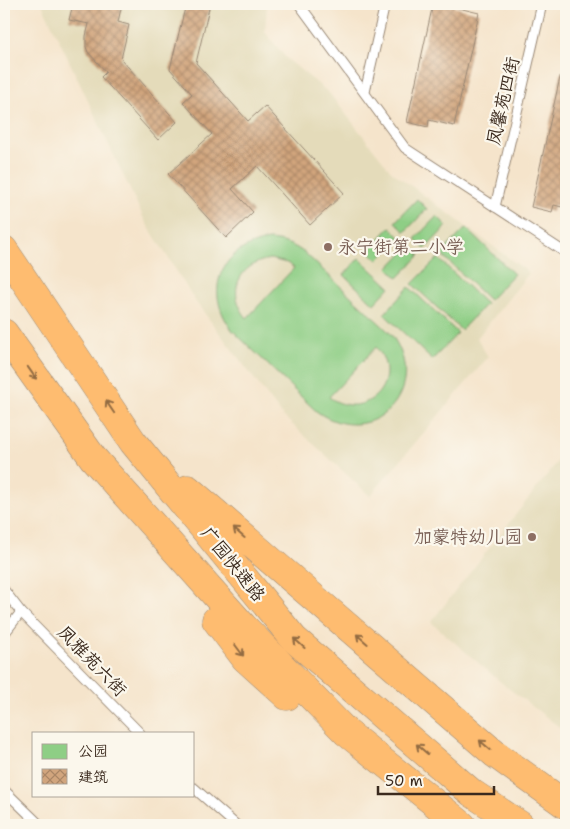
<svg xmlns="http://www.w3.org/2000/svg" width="570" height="829" viewBox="0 0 570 829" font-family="'Shantell Sans','LXGW WenKai TC',sans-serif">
<defs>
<pattern id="building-cross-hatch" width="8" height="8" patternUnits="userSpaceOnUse" patternTransform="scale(1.25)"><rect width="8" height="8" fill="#d1a57d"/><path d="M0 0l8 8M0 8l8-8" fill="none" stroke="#ab8766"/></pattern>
</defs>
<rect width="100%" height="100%" fill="#fbf7ec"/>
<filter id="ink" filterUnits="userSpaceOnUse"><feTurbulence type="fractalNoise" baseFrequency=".02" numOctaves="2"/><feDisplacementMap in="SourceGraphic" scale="10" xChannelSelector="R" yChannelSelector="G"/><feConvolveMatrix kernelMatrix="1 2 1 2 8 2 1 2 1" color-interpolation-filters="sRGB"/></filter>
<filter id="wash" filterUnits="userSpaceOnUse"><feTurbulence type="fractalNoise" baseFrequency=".0096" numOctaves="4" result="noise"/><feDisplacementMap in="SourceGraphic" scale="20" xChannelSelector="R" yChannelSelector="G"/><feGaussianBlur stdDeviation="1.12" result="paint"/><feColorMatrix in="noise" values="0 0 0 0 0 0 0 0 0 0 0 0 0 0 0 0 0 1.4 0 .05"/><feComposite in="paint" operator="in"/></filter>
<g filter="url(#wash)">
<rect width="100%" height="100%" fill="#f5e4cb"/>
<!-- built -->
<g fill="#e4dbba">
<path d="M42,4H267L265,32L286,58L329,93L391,171L529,273L477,338L488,357L370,496L281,414L196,302L145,221Z"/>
<path d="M566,451V732L503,684L431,622Z"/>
</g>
<!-- park -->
<g fill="#8ece85" stroke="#647c52" fill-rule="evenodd">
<path d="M417,199L427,209L405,232L395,222Z"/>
<path d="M437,216L447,226L425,249L415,239Z"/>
<path d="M390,227L400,237L378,260L368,251Z"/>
<path d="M466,228L514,274L489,300L441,254Z"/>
<path d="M269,240C284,241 294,245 306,254L390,333C433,388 373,452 316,411L233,331C202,292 220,247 269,240ZM270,259L287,263L294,268L247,318C226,293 238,264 270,259ZM376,347C405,381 365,423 329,397Z"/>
<path d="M410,245L420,255L398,278L388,268Z"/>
<path d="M359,258L390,287L374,304L344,275Z"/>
<path d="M438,258L486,304L461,330L412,284Z"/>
<path d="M409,287L458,333L432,360L384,314Z"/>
</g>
<g id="blocks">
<!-- building -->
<g fill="url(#building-cross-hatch)">
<path d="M73,4H122L118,22L129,25L121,59L177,122L158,140L101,77L106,72L88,52L86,47V36L89,24L69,20Z"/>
<path d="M186,4H210L196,63L248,121L265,106L344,193L310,225L257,166L232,189L253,212L226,238L168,174L212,134L183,102L192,94L170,69Z"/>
<path d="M433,4H455L454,7L479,13L454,126L429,120L428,127L407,122Z"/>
<path d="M561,73H566V147L564,158H566V208L554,205L552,212L531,207Z"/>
</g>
</g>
</g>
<g filter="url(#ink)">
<use href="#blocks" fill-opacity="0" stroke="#988774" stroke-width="1"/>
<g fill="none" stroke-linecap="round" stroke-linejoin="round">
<!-- lane casing -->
<g stroke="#988774" stroke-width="11">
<g id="lane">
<path d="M299,4L405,148L566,253"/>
<path d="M365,92L385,4"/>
<path d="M495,207L542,4"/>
<path d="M4,590L21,612L140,733"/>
<path d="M4,634L21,612"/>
<path d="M194,788L236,825"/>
<path d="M4,790L40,825"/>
</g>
</g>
<!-- highway casing -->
<g stroke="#988774" stroke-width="29">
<g id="highway">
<path d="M4,250L133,442L294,639L472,793L520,825"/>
<path d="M4,333L93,458L243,626L346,732L462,825"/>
<path d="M188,489L495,754L566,805"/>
<path d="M216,620L245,658L287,696"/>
</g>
</g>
<!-- lane -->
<use href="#lane" stroke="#fff" stroke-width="9"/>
<!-- highway -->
<use href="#highway" stroke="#febc70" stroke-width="28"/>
</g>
<!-- one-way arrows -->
<defs><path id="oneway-shaft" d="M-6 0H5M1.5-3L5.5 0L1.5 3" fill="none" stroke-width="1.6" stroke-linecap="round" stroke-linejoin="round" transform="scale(1.25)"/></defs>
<g stroke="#936c43">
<use href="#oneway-shaft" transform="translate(32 373) rotate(55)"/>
<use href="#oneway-shaft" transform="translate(110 407) rotate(-124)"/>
<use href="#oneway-shaft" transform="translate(239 533) rotate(-139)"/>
<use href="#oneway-shaft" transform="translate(362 639) rotate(-139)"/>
<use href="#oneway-shaft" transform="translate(299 643) rotate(-138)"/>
<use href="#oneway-shaft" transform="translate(239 650) rotate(53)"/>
<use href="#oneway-shaft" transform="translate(485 745) rotate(-139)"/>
<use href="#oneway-shaft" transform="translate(422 749) rotate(-139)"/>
</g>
</g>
<!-- markers -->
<g fill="#8d6e63" stroke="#fbf7ec" stroke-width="2">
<circle cx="328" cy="247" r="5"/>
<circle cx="532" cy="537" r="5"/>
</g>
<g text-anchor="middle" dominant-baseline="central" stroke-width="4.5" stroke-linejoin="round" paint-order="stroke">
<!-- street labels -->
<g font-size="18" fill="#3b2a1e" stroke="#fbf7ec">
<text transform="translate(503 101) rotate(-77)">凤馨苑四街</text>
<text transform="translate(233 564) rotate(51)">广园快速路</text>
<text transform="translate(92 661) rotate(46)">凤雅苑六街</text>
</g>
<!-- education labels -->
<g font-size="18" fill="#785e54" stroke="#fbf7ec" text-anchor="start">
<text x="338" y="247">永宁街第二小学</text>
<text x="522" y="537" text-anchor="end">加蒙特幼儿园</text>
</g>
</g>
<!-- margin -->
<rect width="570" height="829" fill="none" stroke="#fbf7ec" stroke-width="20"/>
<!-- legend -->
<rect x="32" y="732" width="162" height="65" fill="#fbf7ec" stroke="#aea59a"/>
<rect x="42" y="744" width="25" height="15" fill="#8ece85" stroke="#aea59a"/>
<text x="78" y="756" font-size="15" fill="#3b2a1e">公园</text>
<rect x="42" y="769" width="25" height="15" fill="url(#building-cross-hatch)" stroke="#aea59a"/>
<text x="78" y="782" font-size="15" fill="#3b2a1e">建筑</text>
<!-- scale -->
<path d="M378 786v8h116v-8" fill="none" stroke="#3b2a1e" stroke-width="2.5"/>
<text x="385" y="786" font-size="15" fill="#3b2a1e" stroke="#fbf7ec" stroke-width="4" paint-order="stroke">50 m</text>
</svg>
